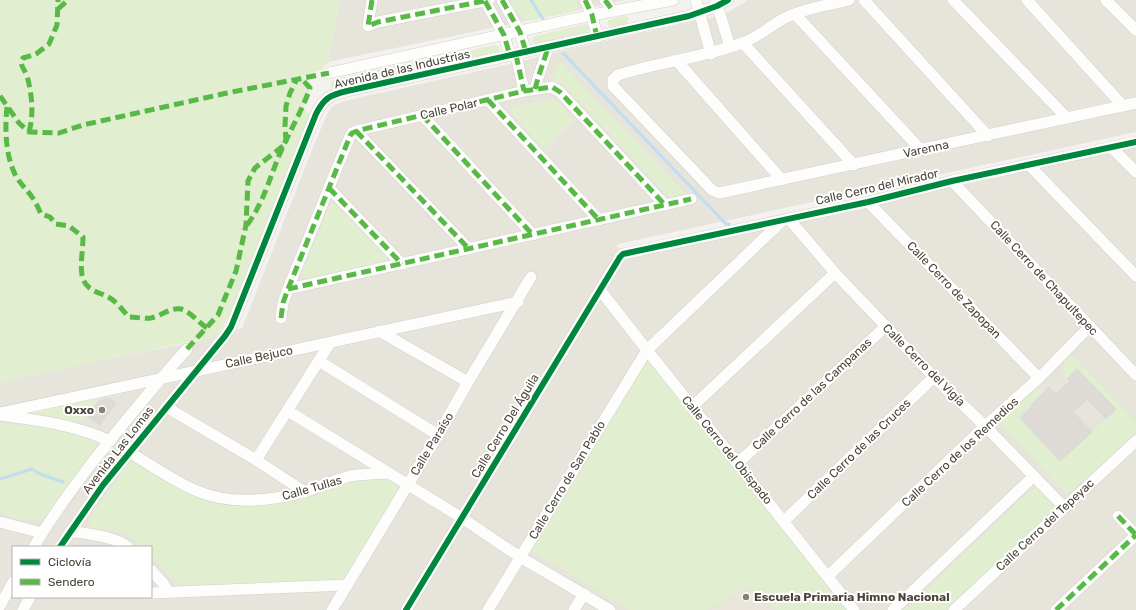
<svg xmlns="http://www.w3.org/2000/svg" width="1136" height="610" viewBox="0 0 1136 610" font-family="Rubik,sans-serif">
<rect width="100%" height="100%" fill="#f4f2ee"/>
<!-- residential -->
<g fill="#e7e4dc" fill-rule="evenodd">
<path d="M340,0H626L328,62Z"/>
<path d="M748,0H1136V132L618,244L616,246L632,257L1136,147V610H0V383L101,360L198,341L242,328L312,150L328,112L333,106L344,101L510,64L570,49L723,15ZM13,547H151V597H13Z"/>
</g>
<!-- education -->
<path fill="#eae5da" d="M752,585L775,610H707Z"/>
<!-- green -->
<g fill="#e1eecf">
<path d="M0,0H340L328,62L322,69L303,76L311,87L304,108L310,114V117L230,314L217,336L101,360L0,383Z"/>
<path d="M510,0H576L579,7L576,11L529,21C519,19 515,9 510,0Z"/>
<path d="M624,16L629,18L627,24L613,27L609,26L607,24L609,20Z"/>
<path d="M585,24L590,27V29L587,32L538,44H535L532,41L535,36Z"/>
<path d="M495,45L499,46L500,48L498,52L335,88L333,89L330,86L331,82L335,79Z"/>
<path d="M559,59L687,195L671,199L562,84L552,79Z"/>
<path d="M550,99L556,101L575,120L544,149L510,113L513,106Z"/>
<path d="M337,203L387,256L386,262L307,281L302,273L330,204Z"/>
<path d="M649,354L851,610H775L752,585L707,610H629L529,549Z"/>
<path d="M1072,355L1136,422V432L1070,493L1066,494L1002,426V421L1036,389H1046L1018,417L1061,461L1116,410L1077,369L1067,378H1065L1062,375L1064,362Z"/>
<path d="M100,397L81,422L33,413L34,411Z"/>
<path d="M0,424C31,425 71,429 99,442L46,517C32,526 15,517 0,513Z"/>
<path d="M135,459L188,489L254,504L293,501L317,495L352,481L388,479L394,482L398,487L397,492L349,574L344,579L339,581L183,586L178,584L151,557V547H140C134,541 126,533 117,531C107,528 99,533 90,527L88,519L129,463Z"/>
<path d="M1037,485L1057,507L948,610H904Z"/>
</g>
<g fill="none" stroke-linecap="round" stroke-linejoin="round">
<!-- stream -->
<g stroke="#c0ddf1" stroke-width="3">
<path d="M531,0L543,19"/>
<path d="M563,53L726,224H729"/>
<path d="M0,479L32,469L40,474L63,482"/>
</g>
</g>
<!-- building -->
<g fill="#dedbd6" stroke="#dcd9d4">
<path d="M1077,369L1116,409L1106,419L1087,399L1073,412L1092,432L1060,461L1020,418L1032,407L1031,405L1049,387L1056,394L1070,381L1067,379Z"/>
<path d="M109,398L116,403L100,425L88,417L99,401Z"/>
</g>
<g fill="none" stroke-linecap="round" stroke-linejoin="round">
<!-- minor casing -->
<g stroke="#d2d0cb" stroke-width="12">
<g id="minor">
<path d="M372,0L368,26L378,22L489,0"/>
<path d="M502,0L520,32L526,52"/>
<path d="M585,0L592,15L597,37"/>
<path d="M605,0L613,11"/>
<path d="M696,0L711,54"/>
<path d="M849,0C829,5 806,8 787,17C772,24 758,38 742,43C702,58 659,62 618,75L613,80V86L712,190L719,193L1136,103"/>
<path d="M864,0L988,136"/>
<path d="M953,0L1067,118"/>
<path d="M1027,0L1123,106"/>
<path d="M1106,0L1136,30"/>
<path d="M485,1L504,35L510,56"/>
<path d="M716,1L730,47"/>
<path d="M795,14L921,150"/>
<path d="M743,43L854,165"/>
<path d="M516,55L524,91"/>
<path d="M676,60L782,180"/>
<path d="M329,73L592,15L673,0"/>
<path d="M535,89L538,78L548,48"/>
<path d="M488,100L599,220"/>
<path d="M422,115L533,235"/>
<path d="M356,131L469,249"/>
<path d="M1112,148L1136,172"/>
<path d="M1029,165L1136,276"/>
<path d="M952,181L1136,375"/>
<path d="M329,188L402,264"/>
<path d="M868,202L1039,378"/>
<path d="M789,219L835,273L934,377L985,426L1064,507"/>
<path d="M288,289L691,199"/>
<path d="M600,290L647,350L854,610"/>
<path d="M281,318L283,303L288,289L350,136L352,133L360,130L524,91L552,87L560,92L665,205"/>
<path d="M379,331L468,382"/>
<path d="M319,361L438,435"/>
<path d="M693,406L835,273"/>
<path d="M166,407L256,460L305,492"/>
<path d="M288,411L462,518L520,557L610,610"/>
<path d="M0,413L518,302"/>
<path d="M0,415C37,420 76,425 110,441"/>
<path d="M129,452C151,465 173,481 197,491C230,505 270,501 304,492C320,487 334,480 350,476C362,474 375,474 387,473"/>
<path d="M256,460L330,343"/>
<path d="M738,463L886,326"/>
<path d="M1118,516L1136,535"/>
<path d="M784,521L934,377"/>
<path d="M0,522L42,533"/>
<path d="M70,531C87,534 114,536 128,547"/>
<path d="M34,547C50,518 71,491 91,464C122,425 154,386 187,349"/>
<path d="M60,547L103,485L225,336L231,327L316,114C324,98 330,95 347,91L689,16L717,6L728,0"/>
<path d="M151,570L163,583L168,592"/>
<path d="M828,576L985,426L1039,378L1090,326"/>
<path d="M151,593L347,585"/>
<path d="M0,606L13,582"/>
<path d="M23,610L30,597"/>
<path d="M332,610L438,435L468,382L531,277"/>
<path d="M406,610L620,257L623,254L868,202L952,181L1136,142"/>
<path d="M488,610L647,350L782,221"/>
<path d="M574,610L584,594"/>
<path d="M893,610L1034,476"/>
<path d="M954,610L1136,441"/>
<path d="M1056,610L1136,535"/>
</g>
</g>
<!-- minor -->
<use href="#minor" stroke="#fdfdfc" stroke-width="11"/>
<!-- quiet -->
<g stroke="#58b947" stroke-width="5" stroke-dasharray="10 5" stroke-linecap="butt">
<path d="M372,0L368,26L378,22L489,0"/>
<path d="M502,0L520,32L526,52"/>
<path d="M585,0L592,15L597,37"/>
<path d="M605,0L613,11"/>
<path d="M485,1L504,35L510,56"/>
<path d="M58,9L68,0"/>
<path d="M516,55L524,91"/>
<path d="M535,89L538,78L548,48"/>
<path d="M0,96L19,123L29,132L59,133L83,125L227,93L329,73"/>
<path d="M488,100L599,220"/>
<path d="M7,107C5,127 5,152 14,172C18,182 26,188 32,197C36,202 38,208 41,214L50,217L56,224L69,226L83,237C83,250 80,263 82,275C85,293 102,291 114,301C119,305 124,312 129,317C136,317 144,319 151,318C161,316 171,307 181,309C191,312 199,323 207,328"/>
<path d="M422,115L533,235"/>
<path d="M356,131L469,249"/>
<path d="M29,132C34,114 32,94 27,76C25,70 21,67 21,61L23,58L36,54L49,44L57,25L58,0"/>
<path d="M329,188L402,264"/>
<path d="M247,225C262,205 269,181 278,158C288,134 301,113 310,88L301,78"/>
<path d="M288,289L691,199"/>
<path d="M281,318L283,303L288,289L350,136L352,133L360,130L524,91L552,87L560,92L665,205"/>
<path d="M187,349L218,315L236,271L246,225L248,181L255,168L283,146L286,141L285,126L286,106L290,93L297,79"/>
<path d="M1118,516L1136,535"/>
<path d="M1056,610L1136,535"/>
</g>
<!-- cycleway casing -->
<g stroke="#fff" stroke-width="8">
<g id="cycleway">
<path d="M60,547L103,485L225,336L231,327L316,114C324,98 330,95 347,91L689,16L717,6L728,0"/>
<path d="M406,610L620,257L623,254L868,202L952,181L1136,142"/>
</g>
</g>
<!-- cycleway -->
<use href="#cycleway" stroke="#00873e" stroke-width="6"/>
</g>
<!-- markers -->
<g fill="#868178" stroke="#fff" stroke-width="1.5">
<circle cx="102" cy="410" r="4"/>
<circle cx="746" cy="597" r="4"/>
</g>
<g text-anchor="middle" dominant-baseline="central" stroke-width="4" stroke-linejoin="round" paint-order="stroke">
<!-- street labels -->
<g font-size="12" fill="#4b4439" stroke="#fff">
<text transform="translate(402 69) rotate(-13)">Avenida de las Industrias</text>
<text transform="translate(449 109) rotate(-13)">Calle Polar</text>
<text transform="translate(926 149) rotate(-12)">Varenna</text>
<text transform="translate(877 187) rotate(-13)">Calle Cerro del Mirador</text>
<text transform="translate(1044 278) rotate(47)">Calle Cerro de Chapultepec</text>
<text transform="translate(954 290) rotate(46)">Calle Cerro de Zapopan</text>
<text transform="translate(259 357) rotate(-12)">Calle Bejuco</text>
<text transform="translate(924 365) rotate(45)">Calle Cerro del Vigía</text>
<text transform="translate(812 394) rotate(-43)">Calle Cerro de las Campanas</text>
<text transform="translate(505 426) rotate(-59)">Calle Cerro Del Águila</text>
<text transform="translate(432 444) rotate(-59)">Calle Paraíso</text>
<text transform="translate(859 449) rotate(-44)">Calle Cerro de las Cruces</text>
<text transform="translate(118 450) rotate(-52)">Avenida Las Lomas</text>
<text transform="translate(727 450) rotate(51)">Calle Cerro del Obispado</text>
<text transform="translate(960 452) rotate(-43)">Calle Cerro de los Remedios</text>
<text transform="translate(567 480) rotate(-59)">Calle Cerro de San Pablo</text>
<text transform="translate(312 488) rotate(-16)">Calle Tullas</text>
<text transform="translate(1045 525) rotate(-43)">Calle Cerro del Tepeyac</text>
</g>
<!-- poi labels -->
<g font-size="12" font-weight="bold" fill="#4b4439" stroke="#fff" text-anchor="end">
<text x="94" y="410">Oxxo</text>
<text x="754" y="597" text-anchor="start">Escuela Primaria Himno Nacional</text>
</g>
</g>
<!-- legend -->
<rect x="12" y="546" width="140" height="52" fill="#ffffff" stroke="#b7b4b0"/>
<rect x="20" y="559" width="20" height="6" fill="#00873e" stroke="#b7b4b0"/>
<text x="48" y="566" font-size="12" fill="#4b4439">Ciclovía</text>
<rect x="20" y="579" width="20" height="6" fill="#58b947" stroke="#b7b4b0"/>
<text x="48" y="586" font-size="12" fill="#4b4439">Sendero</text>
</svg>
